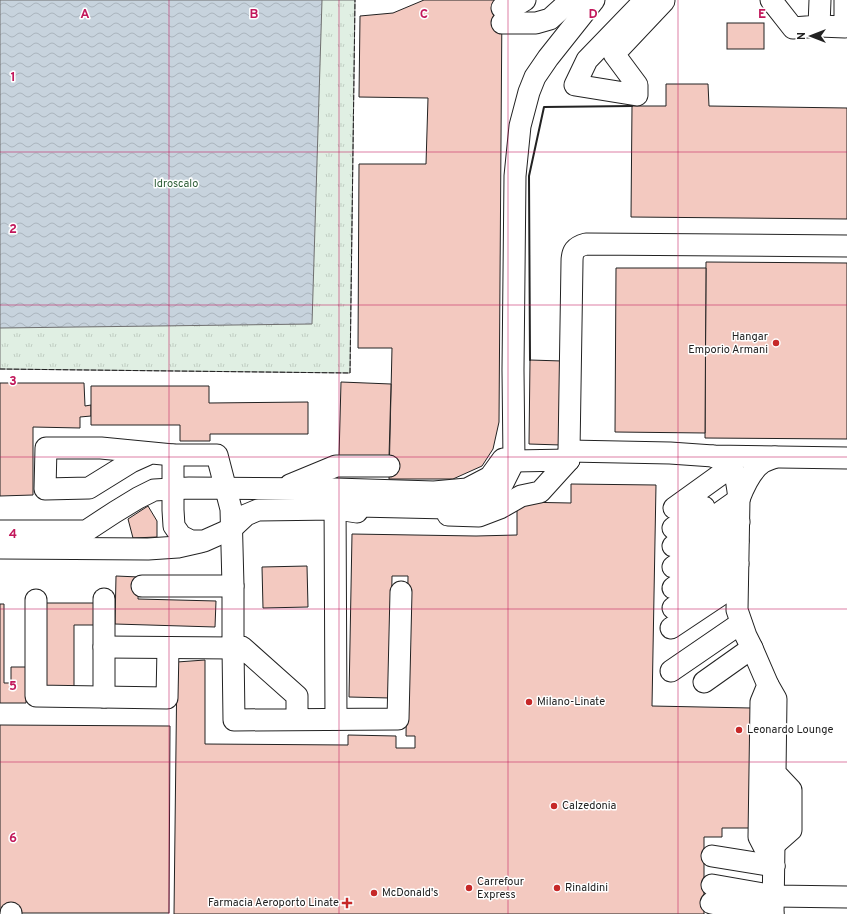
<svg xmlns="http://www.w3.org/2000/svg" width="847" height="914" viewBox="0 0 847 914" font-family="Overpass,sans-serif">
<defs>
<pattern id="grass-tufts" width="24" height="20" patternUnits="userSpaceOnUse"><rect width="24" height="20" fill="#e0efe3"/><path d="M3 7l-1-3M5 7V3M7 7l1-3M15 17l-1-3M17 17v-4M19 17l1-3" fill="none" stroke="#c0cdc2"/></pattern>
<pattern id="water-waves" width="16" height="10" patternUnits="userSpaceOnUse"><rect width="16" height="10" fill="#c7d3dd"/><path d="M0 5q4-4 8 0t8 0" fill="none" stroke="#abb5bd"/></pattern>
</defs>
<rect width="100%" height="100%" fill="#fff"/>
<!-- grass -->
<path fill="url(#grass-tufts)" stroke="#6f6f6f" d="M0,0H355L350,373L0,369Z"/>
<!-- water -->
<path fill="url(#water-waves)" stroke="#6f6f6f" d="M0,0H322L312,324L0,328Z"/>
<!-- building -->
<g fill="#f3c9c0" stroke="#222">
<path d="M424,0H502L499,422L493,449L482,466L453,479H389L392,348H358L359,164H426L428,98L359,97L360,16L393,13Z"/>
<rect x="727" y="23" width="37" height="26"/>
<path d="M666,84H708L709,106L847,108V219L631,217L632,106H666Z"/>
<path d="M706,262L847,263V439L705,438Z"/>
<path d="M616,268H706L705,433L615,432Z"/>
<path d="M530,360L562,361L561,445L529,444Z"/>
<path d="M341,382L391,384L389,458L339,457Z"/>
<path d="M0,383H84L85,406L91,405V416L80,417V428L33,427V495L0,496Z"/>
<path d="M91,386H209V403L308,402V434H210V441H180V425H91Z"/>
<path d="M571,484L656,485L652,706L751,708V828H722V837H704V914H174L177,662L205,660V744L348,745V735L396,736V748H415V736H406L408,576H392L390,698L349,697L352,534L476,536L517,535V502L571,503Z"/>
<path d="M148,506L157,521V537L133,538L128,519Z"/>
<path d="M307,566L308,607L263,608L262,567Z"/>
<path d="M116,576L139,577L138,599L216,601L215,627L115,624Z"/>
<path d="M44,603H95V625H74V690H45Z"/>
<path d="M0,604H4V683H11V667H26V703H0Z"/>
<path d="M0,725L170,726L169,913H0Z"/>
</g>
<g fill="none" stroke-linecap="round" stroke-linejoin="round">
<!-- minor casing -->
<g stroke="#222" stroke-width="23">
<g id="minor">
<path d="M645,0L587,60L575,85L637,95V85L614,54L664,1L663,0"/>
<path d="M771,0L793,28L819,26L820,0"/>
<path d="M502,8L515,6L525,0"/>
<path d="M502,23H536L550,19L571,0"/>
<path d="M819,26L845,27V0"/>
<path d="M569,451L670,453L713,456L847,458"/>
<path d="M151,453L131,462L89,488L45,489L46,448H101L173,455H217L231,509L233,586"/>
<path d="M173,455V510L174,526L181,536L191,541H204L231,529L246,515L258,510L335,509L344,510L357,512"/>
<path d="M713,456C719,459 725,461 730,466C736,472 738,490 739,499C744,486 751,470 763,462C767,460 771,459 775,457"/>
<path d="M569,460V451L572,262C572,251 575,247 586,244L847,246"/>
<path d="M290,485L336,466H389"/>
<path d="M335,496L336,719"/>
<path d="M739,499L737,610L746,636L752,648L768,685L761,702L759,837L774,866"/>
<path d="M674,508L731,467"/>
<path d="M344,510L358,506L448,508L472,502L487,497L503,483L514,461L513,370L515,176L520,126L529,92L535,77L548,58L594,0"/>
<path d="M448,515L479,516L500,508L521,496L540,492L569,460L514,461"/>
<path d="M673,528L704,507"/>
<path d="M0,531H86L115,512L138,498L154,490L189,488L335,489L434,492L467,489L490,477L503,459"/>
<path d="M673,546L739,499"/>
<path d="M0,548L148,549L178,547L200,542"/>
<path d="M673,567L739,522"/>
<path d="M673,588L738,541"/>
<path d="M36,600V696L167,698L168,648"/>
<path d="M673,608L738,564"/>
<path d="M671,628L737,584"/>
<path d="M104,647L233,648V586H142"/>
<path d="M671,671L741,623"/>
<path d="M704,682L752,648"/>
<path d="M768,685L776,699L775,773L791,790V830L774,845"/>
<path d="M104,697V599"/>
<path d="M297,719V696L242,647L233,648L234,720L398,719L401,592"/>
<path d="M712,856L774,866"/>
<path d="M712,885L774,896L847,897"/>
<path d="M711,903L773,914"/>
<path d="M11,913V914"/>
<path d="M773,914L775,773"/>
</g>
</g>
<!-- minor -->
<use href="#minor" stroke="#fff" stroke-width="21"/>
<!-- fence -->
<path stroke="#222" stroke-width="1" stroke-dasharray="5 2" stroke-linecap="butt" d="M0,369L350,373L355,0"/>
<!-- wall -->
<path stroke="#222" stroke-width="2" d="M530,360L529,176L544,107L632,106"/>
</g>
<!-- grid -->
<path fill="none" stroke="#c2185b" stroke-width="1" stroke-opacity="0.55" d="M169,0V914M339,0V914M508,0V914M678,0V914M0,152H847M0,305H847M0,457H847M0,609H847M0,762H847"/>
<!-- markers -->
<g fill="#c62828" stroke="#fff" stroke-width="1.5">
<circle cx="776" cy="343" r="4"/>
<circle cx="529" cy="702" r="4"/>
<circle cx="739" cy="730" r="4"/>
<circle cx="554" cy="806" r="4"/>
<circle cx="469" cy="888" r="4"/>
<circle cx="557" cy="888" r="4"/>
<circle cx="374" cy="893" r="4"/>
<path d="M345 897h4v4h4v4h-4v4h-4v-4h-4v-4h4z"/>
</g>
<g text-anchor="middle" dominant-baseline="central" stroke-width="3" stroke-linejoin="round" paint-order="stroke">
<!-- park labels -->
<g font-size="11" fill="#2f5e38" stroke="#fff">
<text x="176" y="184">Idroscalo</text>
</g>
<!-- poi labels -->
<g font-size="11" fill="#222" stroke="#fff" text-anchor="start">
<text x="768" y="337" text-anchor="end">Hangar<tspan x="768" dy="13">Emporio Armani</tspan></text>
<text x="537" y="702">Milano-Linate</text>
<text x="747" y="730">Leonardo Lounge</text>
<text x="562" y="806">Calzedonia</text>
<text x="477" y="882">Carrefour<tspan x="477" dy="13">Express</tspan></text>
<text x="565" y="888">Rinaldini</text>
<text x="382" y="893">McDonald's</text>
<text x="339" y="903" text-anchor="end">Farmacia Aeroporto Linate</text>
</g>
</g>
<g font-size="13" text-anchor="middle" font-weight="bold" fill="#c2185b" stroke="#fff" stroke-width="3" stroke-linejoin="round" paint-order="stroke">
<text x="85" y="18">A</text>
<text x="254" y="18">B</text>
<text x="424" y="18">C</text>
<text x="593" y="18">D</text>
<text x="762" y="18">E</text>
<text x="13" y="81">1</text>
<text x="13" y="233">2</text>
<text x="13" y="385">3</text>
<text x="13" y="538">4</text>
<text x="13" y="690">5</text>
<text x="13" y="842">6</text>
</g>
<!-- north arrow -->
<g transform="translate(811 36) rotate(270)" stroke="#ffffff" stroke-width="3" paint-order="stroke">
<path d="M0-3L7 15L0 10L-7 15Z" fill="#222222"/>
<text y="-6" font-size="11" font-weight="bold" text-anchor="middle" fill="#222222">N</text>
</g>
</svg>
